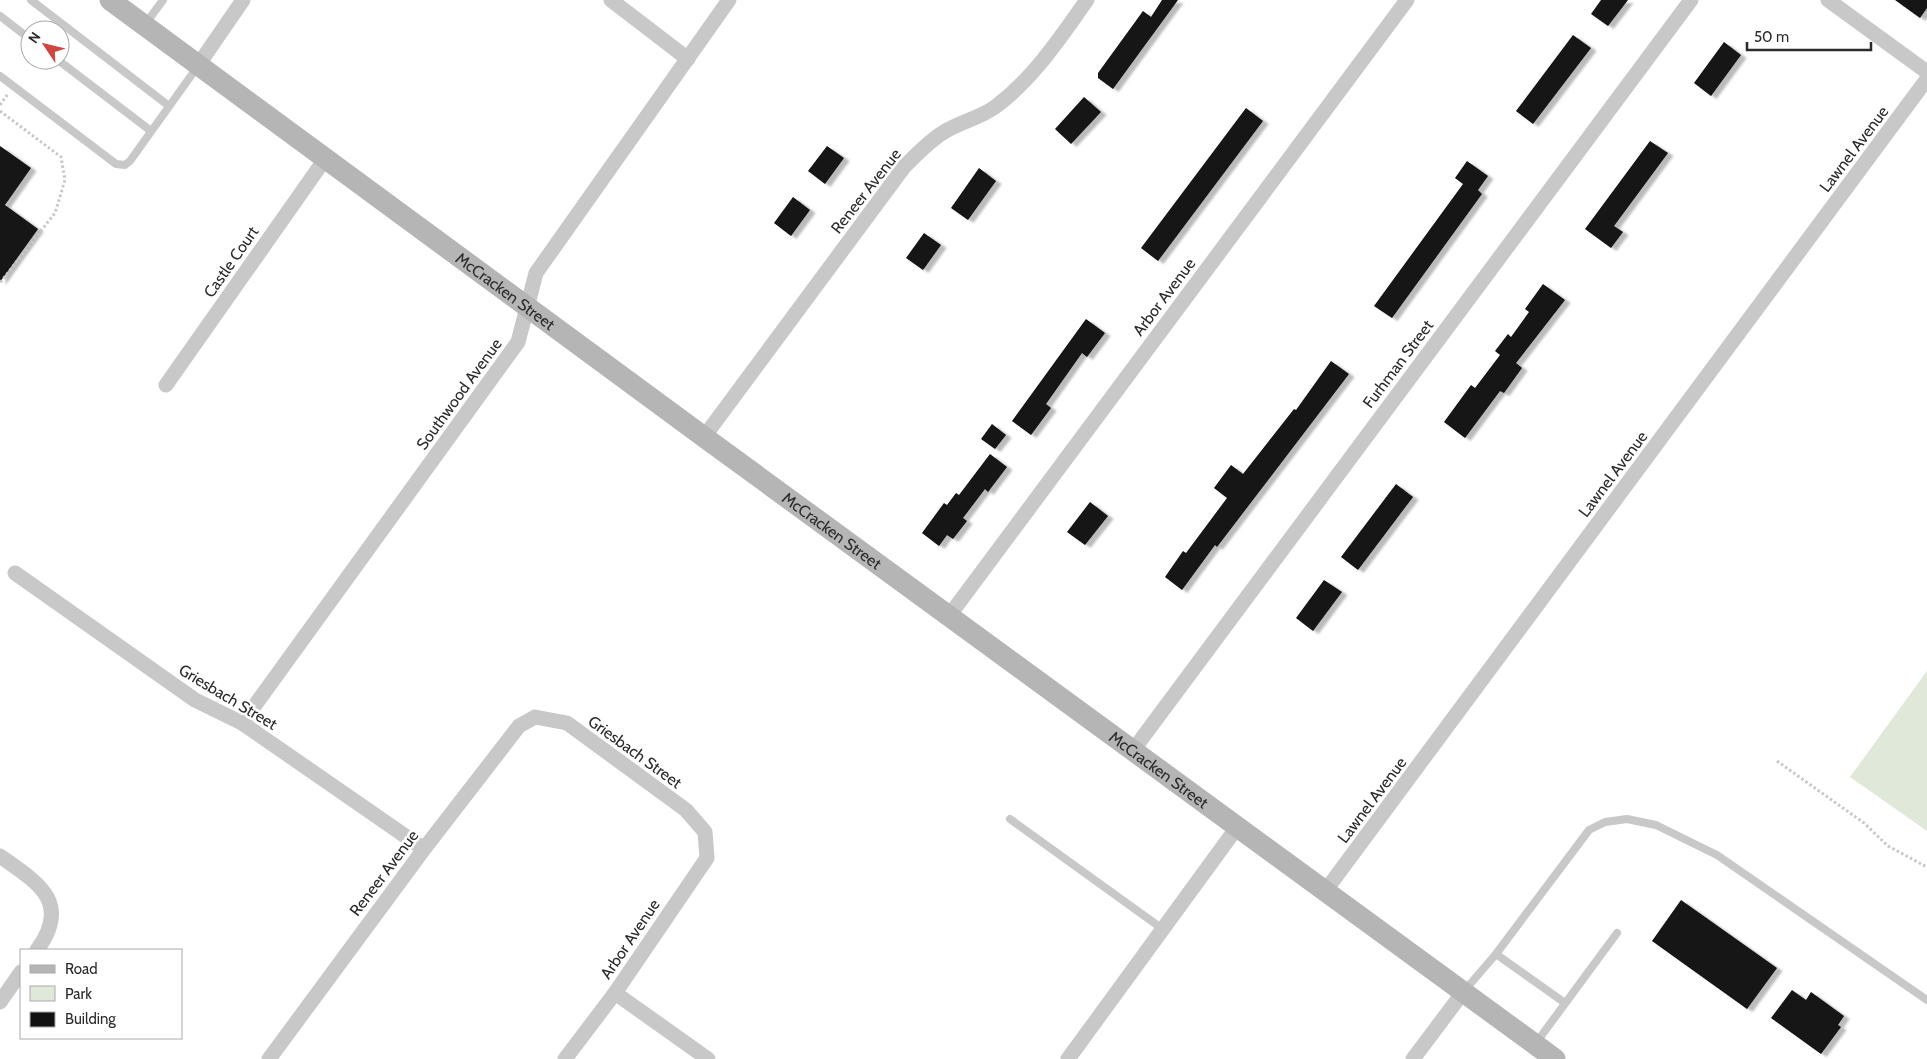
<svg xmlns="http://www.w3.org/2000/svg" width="1927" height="1059" viewBox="0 0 1927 1059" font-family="Cabin,sans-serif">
<defs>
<filter id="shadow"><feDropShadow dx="5.5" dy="3" stdDeviation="1" flood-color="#0004"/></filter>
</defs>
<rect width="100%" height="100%" fill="#fff"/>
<!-- green -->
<path fill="#e0e8da" d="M1927,671V831L1850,777Z"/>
<!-- building -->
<g fill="#121212" filter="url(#shadow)">
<path d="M1162,0H1178L1113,89L1098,78V73L1143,11L1151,17Z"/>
<path d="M1601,0H1628L1608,26L1591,14Z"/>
<path d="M1895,0H1927V8L1920,18Z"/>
<path d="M1573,35L1591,48L1533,124L1516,111Z"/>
<path d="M1724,42L1741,55L1711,96L1694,83Z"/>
<path d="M1084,97L1101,112L1071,144L1055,129Z"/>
<path d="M1246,108L1263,121L1158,261L1141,248Z"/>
<path d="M1650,141L1668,153L1614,226L1623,232L1611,248L1585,229Z"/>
<path d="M0,146L31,168L5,205L38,229L0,282Z"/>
<path d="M827,146L844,158L825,184L808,171Z"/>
<path d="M1467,161L1488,176L1478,190L1482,194L1392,318L1374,306L1463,184L1455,178Z"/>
<path d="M979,168L996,181L968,220L951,208Z"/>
<path d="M793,197L810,210L791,236L774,223Z"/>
<path d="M924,233L941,245L923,270L906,258Z"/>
<path d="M1543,284L1565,300L1516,363L1522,368L1504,393L1500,391L1465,438L1444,422L1471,385L1475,388L1500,355L1495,351L1508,334L1511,337L1529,312L1525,309Z"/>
<path d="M1086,319L1105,333L1087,357L1082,353L1046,404L1051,408L1031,435L1012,421Z"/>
<path d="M1331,361L1349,374L1217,547L1215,545L1182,590L1165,577L1183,551L1186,553L1227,498L1214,488L1231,465L1243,474L1294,409L1296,410Z"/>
<path d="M992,424L1006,435L995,449L981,439Z"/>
<path d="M990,454L1007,467L988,492L985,489L963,518L967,521L953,539L947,535L939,546L922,533L944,503L947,505L956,493L959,495Z"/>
<path d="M1396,484L1413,497L1358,570L1341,557Z"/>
<path d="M1090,502L1108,516L1085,545L1067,532Z"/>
<path d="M1324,580L1342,592L1313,631L1296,618Z"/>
<path d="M1681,900L1777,968L1747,1009L1652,941Z"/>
<path d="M1792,990L1806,1000L1811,992L1844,1016L1838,1025L1841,1027L1821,1054L1771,1018Z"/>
</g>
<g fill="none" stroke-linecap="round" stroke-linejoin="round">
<!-- path -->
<g stroke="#c8c8c8" stroke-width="3" stroke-dasharray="2.5 2.5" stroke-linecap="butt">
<path d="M0,105L8,94"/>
<path d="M0,111L61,157L65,180L55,213L0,283"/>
<path d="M1777,761L1864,823L1888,846L1927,867"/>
</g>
<!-- lane -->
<g stroke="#c8c8c8" stroke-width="8">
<path d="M31,0L169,106"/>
<path d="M0,16L30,39"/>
<path d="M146,23L163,0"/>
<path d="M58,60L151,131"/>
<path d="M0,76L116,164L125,165L130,161L198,66"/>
<path d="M1010,819L1164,930"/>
<path d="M1496,954L1589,830L1605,822L1627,819L1656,825L1717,855L1927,1000"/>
<path d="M1465,990L1496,954L1565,1003"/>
<path d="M1536,1043L1617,933"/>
</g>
<!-- street -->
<g stroke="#c8c8c8" stroke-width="15">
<path d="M611,0L688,59"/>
<path d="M1828,0L1927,72"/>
<path d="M199,64L243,0"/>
<path d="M166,385L325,159"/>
<path d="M704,437L904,167C917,154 929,141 944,132C960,122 980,118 995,107C1034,78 1059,39 1087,0"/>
<path d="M15,573L195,700L242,723L424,849"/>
<path d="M949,616L1407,0"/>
<path d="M242,723L518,342L536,273L729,0"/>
<path d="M1134,749L1691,0"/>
<path d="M0,856C38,883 72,902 37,950"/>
<path d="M1326,890L1927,79"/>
<path d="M615,993L708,1059"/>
<path d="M0,1002L21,972"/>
<path d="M269,1059L424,849L519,726L535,717L567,723L686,810L705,832L707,858L615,993L565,1059"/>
<path d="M1068,1059L1238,826"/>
<path d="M1413,1059L1464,991"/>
</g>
<!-- secondary -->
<path stroke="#b5b5b5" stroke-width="21" id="s1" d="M110,0L704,437L1555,1059"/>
</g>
<g text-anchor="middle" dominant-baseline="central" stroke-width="5" stroke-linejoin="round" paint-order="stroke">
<!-- street labels -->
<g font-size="16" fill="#2b2b2b" stroke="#fff">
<text transform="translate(1854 149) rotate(-53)">Lawnel Avenue</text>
<text transform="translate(866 191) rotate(-52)">Reneer Avenue</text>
<text transform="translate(231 262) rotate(-55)">Castle Court</text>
<text stroke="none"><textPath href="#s1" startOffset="491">McCracken Street</textPath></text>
<text transform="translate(1164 297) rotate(-53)">Arbor Avenue</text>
<text transform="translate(1398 364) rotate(-53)">Furhman Street</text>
<text transform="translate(459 394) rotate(-54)">Southwood Avenue</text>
<text transform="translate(1613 474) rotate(-53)">Lawnel Avenue</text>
<text stroke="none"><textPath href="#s1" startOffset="896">McCracken Street</textPath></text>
<text transform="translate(228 697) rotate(31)">Griesbach Street</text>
<text transform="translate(635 752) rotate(36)">Griesbach Street</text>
<text stroke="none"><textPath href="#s1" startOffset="1301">McCracken Street</textPath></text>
<text transform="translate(1372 800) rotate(-53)">Lawnel Avenue</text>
<text transform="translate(384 873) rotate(-53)">Reneer Avenue</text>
<text transform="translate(630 939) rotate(-56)">Arbor Avenue</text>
</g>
</g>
<!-- legend -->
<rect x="20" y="949" width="162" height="90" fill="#ffffff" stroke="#aaaaaa"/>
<rect x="30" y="965" width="25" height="8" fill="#b5b5b5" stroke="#aaaaaa"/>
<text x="65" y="974" font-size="15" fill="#2b2b2b">Road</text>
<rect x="30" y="986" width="25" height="15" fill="#e0e8da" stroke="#aaaaaa"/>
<text x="65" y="999" font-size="15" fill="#2b2b2b">Park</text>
<rect x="30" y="1012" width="25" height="15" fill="#121212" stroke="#aaaaaa"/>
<text x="65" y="1024" font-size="15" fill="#2b2b2b">Building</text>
<!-- north arrow -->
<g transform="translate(45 45) rotate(305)"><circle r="24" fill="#ffffff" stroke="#aaaaaa"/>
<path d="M0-4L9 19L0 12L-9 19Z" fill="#cf4641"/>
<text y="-8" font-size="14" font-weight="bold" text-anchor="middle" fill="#2b2b2b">N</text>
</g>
<!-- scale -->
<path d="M1747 42v8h124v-8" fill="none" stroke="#2b2b2b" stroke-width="2.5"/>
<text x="1754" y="42" font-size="15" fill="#2b2b2b" stroke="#ffffff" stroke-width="4" paint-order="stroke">50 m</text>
</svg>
